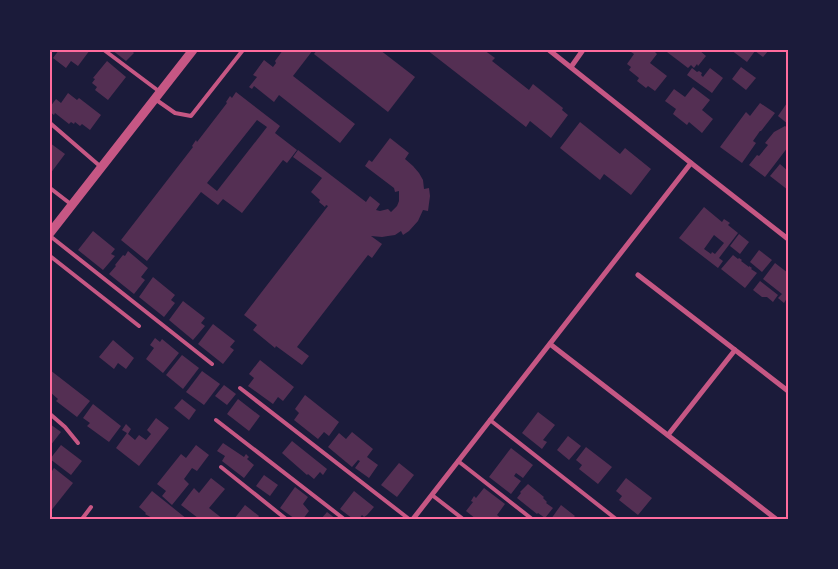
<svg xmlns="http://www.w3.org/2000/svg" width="838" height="569" viewBox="0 0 838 569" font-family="'Space Grotesk',sans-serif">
<rect width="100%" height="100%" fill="#1b1b3a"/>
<!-- building -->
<g fill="#542f53" fill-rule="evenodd">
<path d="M59,50H90L78,66L71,61L66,68L53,58Z"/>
<path d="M112,50H135L133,52L134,53L126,61Z"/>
<path d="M283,50H313L293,76L355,124L340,143L279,95L274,102L254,86L252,89L249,87L257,77L253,75L264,60L273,67L276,63L275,61Z"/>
<path d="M317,50H380L415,77L388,112L314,54Z"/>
<path d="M427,50H484L495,58L492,61L529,90L533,84L563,108L562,110L568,115L551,138L530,121L526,127Z"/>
<path d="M628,50H653L657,54L650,63L667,76L655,91L648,86L646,88L637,81L639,78L629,70L631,67L627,64L634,54Z"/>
<path d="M669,50H699L706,56L698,66L697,64L694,68L691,65L688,68L667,52Z"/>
<path d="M731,50H769L763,57L755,51L747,62Z"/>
<path d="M107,61L126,77L108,100L95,90L97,87L92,83L95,79L93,78Z"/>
<path d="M741,67L756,78L746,90L732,79Z"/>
<path d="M692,68L697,72L699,71L702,73L701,75L703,77L710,68L723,78L712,93L687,75Z"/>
<path d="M693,87L710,100L702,110L713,119L702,133L689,122L687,125L673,114L676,109L665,101L674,89L685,97Z"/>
<path d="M236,92L280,126L275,133L297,150L287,163L283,160L242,213L223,199L218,205L201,192L147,261L121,240L193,147L192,146L196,140L197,142L227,103L226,102L230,96L232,98ZM257,120L267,127L217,191L207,183Z"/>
<path d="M68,93L77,100L79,98L101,115L90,130L82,124L80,126L75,122L74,124L71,122L69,124L55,113L54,115L50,112V107L56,99L61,103Z"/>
<path d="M760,103L775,113L761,131H760L753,141L756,143L742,163L720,147L746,112L750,116Z"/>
<path d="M787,103L788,104V124L778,116Z"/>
<path d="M580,122L620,154L625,148L651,169L631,195L604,174L600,180L560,148Z"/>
<path d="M785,126L788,128V147L765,177L749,165L757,155L759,156L768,145L765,143L774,132Z"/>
<path d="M390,138L409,153L405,159L413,166L419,173L423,180L424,189L429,188L430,196L428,211L423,210L418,221L409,231L403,235L401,231L395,235L388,236L382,237L371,236L382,244L372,258L368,255L297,347L309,356L302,365L276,346L275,348L253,330L257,325L244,315L328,206L326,205L325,207L319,202L320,200L311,192L322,178L293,157L298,150L366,202L370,196L380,204L376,210L380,211L388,209L391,212L397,206L399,201V191L395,192L394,188L365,166L369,160L372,162Z"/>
<path d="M50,143L65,154L50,174Z"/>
<path d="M780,164L788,171V190L770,176Z"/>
<path d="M704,207L722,222L724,219L730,223L728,225L738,233L719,258L723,261L718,268L679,238ZM714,235L724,243L715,254L712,252L711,254L704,249Z"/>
<path d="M93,231L115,249L111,254L115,256L103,270L78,250Z"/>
<path d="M739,234L749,242L740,254L730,246Z"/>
<path d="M759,250L772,260L762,272L750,262Z"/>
<path d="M128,251L148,268L141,277L145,280L134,294L109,274L116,266L115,265L123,255L125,256Z"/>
<path d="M733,255L738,259L739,258L742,260L741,261L749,267V266L752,268L751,269L757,273L745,288L721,269Z"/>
<path d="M775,263L788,273V298H787L784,303L778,298L782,294L763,279Z"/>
<path d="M153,277L175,295L171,300L175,303L164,317L139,297Z"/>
<path d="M760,281L778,295L773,302L767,297H762L753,290Z"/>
<path d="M183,301L205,318L201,323L205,326L193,340L169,320Z"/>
<path d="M213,324L235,341L230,347L234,350L223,364L198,344Z"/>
<path d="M155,338L160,342L162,339L179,353L163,373L146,359L154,348L150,345Z"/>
<path d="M113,340L134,358L126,369L118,363L114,369L99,357Z"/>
<path d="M182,355L199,368L183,389L166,375Z"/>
<path d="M260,360L294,387L283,401L278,397L273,404L248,386L254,378L249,374Z"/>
<path d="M50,370L90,401L77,417L56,401L58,399L50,392Z"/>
<path d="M202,371L220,384L204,405L186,392Z"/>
<path d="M224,385L236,394L227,405L215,396Z"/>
<path d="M305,395L339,422L329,436L324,432L318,439L294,420L299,413L295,409Z"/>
<path d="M182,399L196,410L189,420L174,408Z"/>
<path d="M238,399L260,416L249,431L227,414Z"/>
<path d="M93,404L121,426L109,442L87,426L90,423L83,418Z"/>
<path d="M538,412L555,425L543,440L547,442L542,449L522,433Z"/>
<path d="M156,418L169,428L139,466L116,448L127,433L122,430L126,424L131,429L128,434L135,440L139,435L146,440L151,434L147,430Z"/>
<path d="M50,424L61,432L50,446Z"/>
<path d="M352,432L373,449L367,457L378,465L369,478L355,468L360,461L358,460L352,467L328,447L339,433L346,439Z"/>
<path d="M568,436L581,446L569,460L557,450Z"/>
<path d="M292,441L327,469L323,475L320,472L314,479L308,474L307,475L282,453Z"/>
<path d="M223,443L244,457L246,454L249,457L247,459L254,465L244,478L222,461L225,456L217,451Z"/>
<path d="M61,445L82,461L71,475L50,459Z"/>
<path d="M196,445L209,455L197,471L192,468L184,479L189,484L172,505L162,496L166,491L157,484L181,454L186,458Z"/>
<path d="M586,447L612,467L598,484L579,469L582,465L576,460Z"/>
<path d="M511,448L533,465L523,478L516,473L514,476L521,481L511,494L489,477Z"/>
<path d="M399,463L414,475L397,497L381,485Z"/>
<path d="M54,468L73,483L50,512V474Z"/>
<path d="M264,475L278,485L270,496L256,486Z"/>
<path d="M211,478L225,489L209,508L223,519H197L198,518L181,505L194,488L199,493Z"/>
<path d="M626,478L652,498L638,515L619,500L622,496L616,491Z"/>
<path d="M528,484L544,497L543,498L547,502L546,503L553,508L545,518L538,513L537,514L517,498L521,493L520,492Z"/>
<path d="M295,487L308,497L303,504L309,511L303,519H295L280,508Z"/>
<path d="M484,488L505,504L497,515L502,519H476L466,511L473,502L471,501L474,496L476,498Z"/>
<path d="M152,491L187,519H154L145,514L146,513L139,507Z"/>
<path d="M354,491L374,507L367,515L364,517L362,515L359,519H353L340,509Z"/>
<path d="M245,505L259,516L257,519H234Z"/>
<path d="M561,505L575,516L574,517L577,519H551Z"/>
<path d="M327,512L336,519H321Z"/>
</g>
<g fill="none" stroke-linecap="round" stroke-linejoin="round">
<!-- service -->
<g stroke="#c65784" stroke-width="4">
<path d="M104,50L160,92"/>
<path d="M155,99L175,113L191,116L243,50"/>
<path d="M50,123L101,167"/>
<path d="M50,188L72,205"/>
<path d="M50,236L212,364"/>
<path d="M50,256L139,326"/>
<path d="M240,388L409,519"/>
<path d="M50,414L65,427L78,443"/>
<path d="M216,420L344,519"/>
<path d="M490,420L616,519"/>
<path d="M458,461L532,519"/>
<path d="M221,467L286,519"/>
<path d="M432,495L463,519"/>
<path d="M82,519L91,507"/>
</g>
<!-- minor -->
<g stroke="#c65784" stroke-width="5">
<path d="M549,50L691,163L788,239"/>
<path d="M571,67L583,50"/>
<path d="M638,275L788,391"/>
<path d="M550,344L776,519"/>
<path d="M668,435L735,350"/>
<path d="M413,519L691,163"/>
</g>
<!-- tertiary -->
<path stroke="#c65784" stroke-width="9" d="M50,233L193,50"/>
</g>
<!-- border -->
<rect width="838" height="569" fill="none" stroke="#1b1b3a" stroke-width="102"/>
<rect x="51" y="51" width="736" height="467" fill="none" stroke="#ff6b9d" stroke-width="2"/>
</svg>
